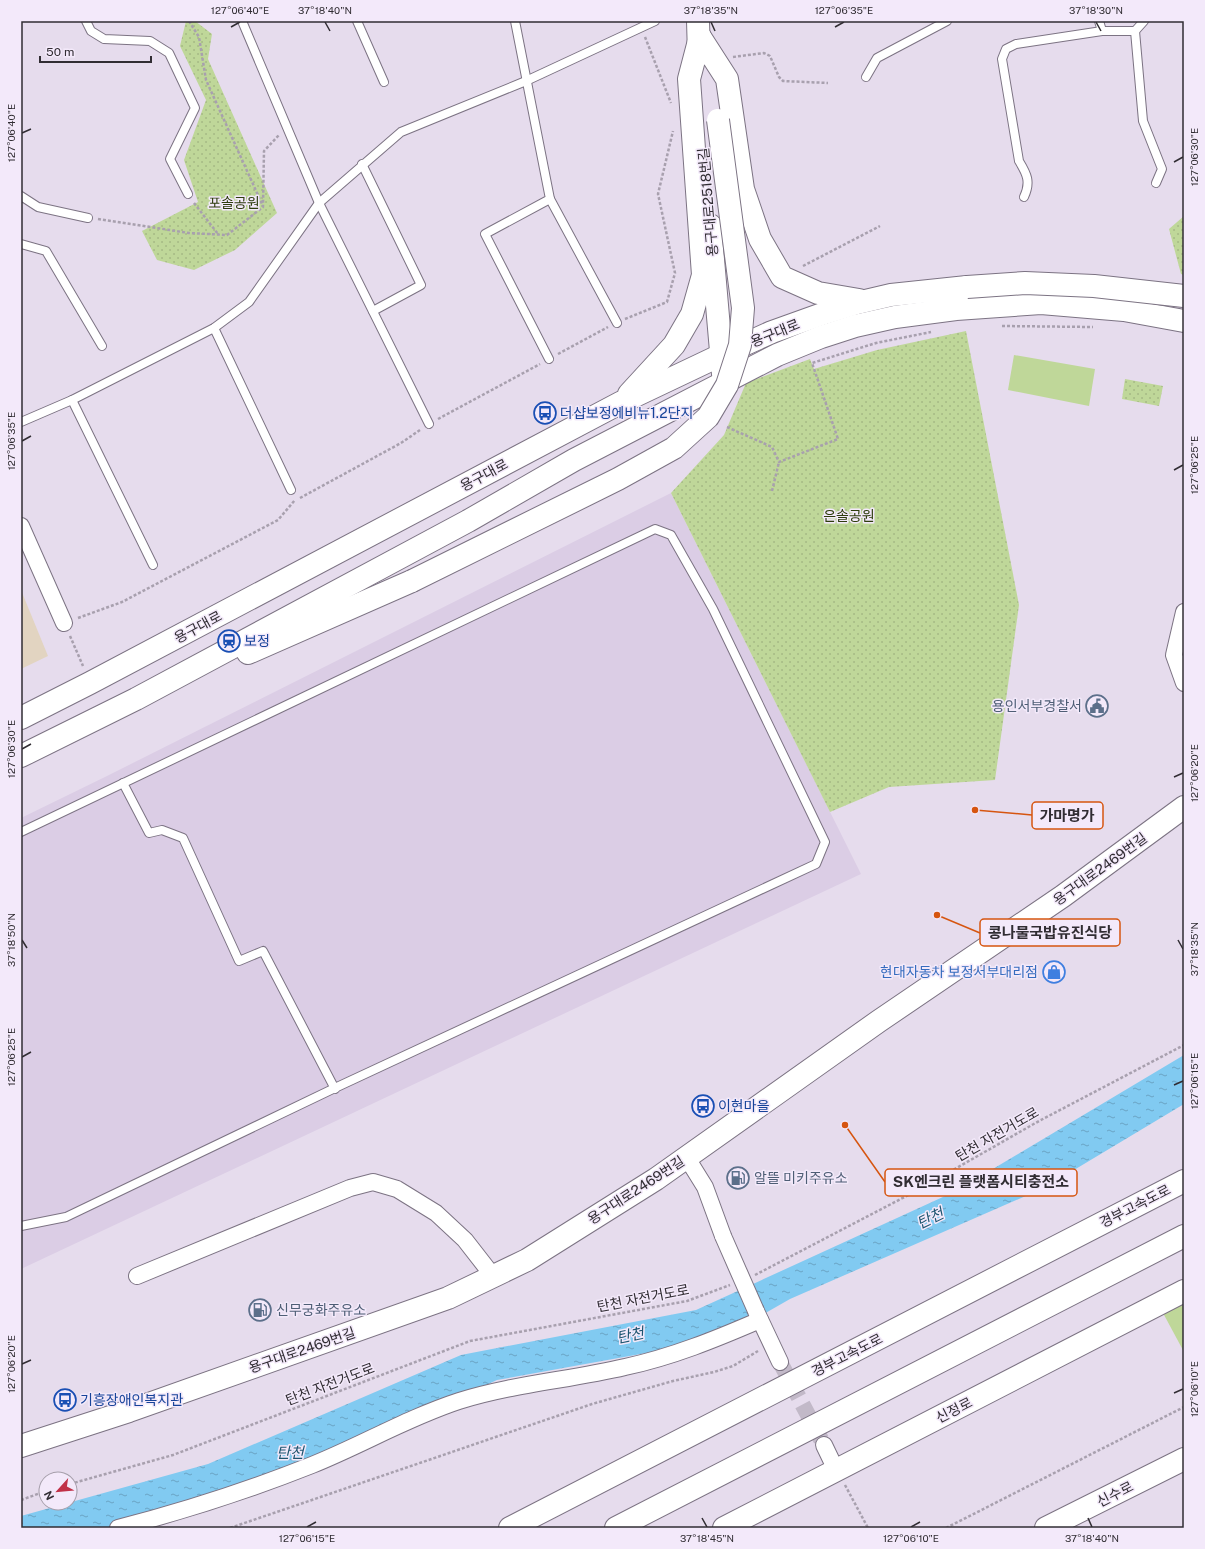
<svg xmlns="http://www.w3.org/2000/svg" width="1205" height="1549" viewBox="0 0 1205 1549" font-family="'Public Sans','Noto Sans KR',sans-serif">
<defs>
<pattern id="park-dots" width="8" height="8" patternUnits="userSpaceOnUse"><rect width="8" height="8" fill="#bfd799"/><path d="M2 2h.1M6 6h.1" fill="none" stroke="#a5b984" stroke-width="1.8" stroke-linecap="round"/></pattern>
<pattern id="water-ripples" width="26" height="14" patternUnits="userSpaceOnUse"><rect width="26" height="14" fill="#81caf1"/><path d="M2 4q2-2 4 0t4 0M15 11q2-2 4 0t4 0" fill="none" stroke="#6aa4c4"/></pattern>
</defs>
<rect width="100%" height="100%" fill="#e6dced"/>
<!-- education -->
<path fill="#e2d4c1" d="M21,590L48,656L21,669Z"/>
<!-- built -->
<path fill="#dbcde5" d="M671,493L861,874L21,1269V818L107,776Z"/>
<!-- grass -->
<g fill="#bfd799">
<path d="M1014,355L1095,369L1089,406L1008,390Z"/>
<path d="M1184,1301V1352L1163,1313Z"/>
</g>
<!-- park -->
<g fill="url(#park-dots)">
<path d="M186,21H195L212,34L208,59L277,213L235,250L194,270L157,260L142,231L198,202L184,160L206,100L180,46Z"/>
<path d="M1184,216V275L1181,274L1169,229Z"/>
<path d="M966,331L1019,605L995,780L889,787L830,812L671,493L724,435L746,383L810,359L814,369L877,350Z"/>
<path d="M1125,379L1163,386L1159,406L1122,399Z"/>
</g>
<!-- water -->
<path fill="url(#water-ripples)" d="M1184,1055V1104L1044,1188L790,1299L718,1340L497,1380L296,1473L124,1528H21V1516L208,1464L461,1355L696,1310L956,1191Z"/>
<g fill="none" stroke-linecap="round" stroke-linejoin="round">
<!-- street-tunnel -->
<path stroke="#c2b9c8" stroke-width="16" stroke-dasharray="16 8" stroke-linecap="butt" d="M780,1362L824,1445"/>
<!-- lane casing -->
<g stroke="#7c7383" stroke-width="10">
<g id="lane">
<path d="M86,21L91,31L104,39L150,41L169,53L195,108L170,159L188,194"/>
<path d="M242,21L319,203L429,424"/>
<path d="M357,21L384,82"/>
<path d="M515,21L550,199L485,234L549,359"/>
<path d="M1102,31H1135L1143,121L1162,169L1156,183"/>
<path d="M1135,31L1144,21"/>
<path d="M866,77L877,58L947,21"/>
<path d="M362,164L421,285L373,311"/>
<path d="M21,196L38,207L88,218"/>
<path d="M1024,197C1031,182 1027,174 1019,161L1002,59L1006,49L1016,44L1102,31L1099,21"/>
<path d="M550,199L617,323"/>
<path d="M21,244L46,251L102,346"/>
<path d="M214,328L291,490"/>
<path d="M72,400L153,565"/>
<path d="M21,422L72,400L214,328L249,302L319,203L401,132L526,81L655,21"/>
<path d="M123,783L149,833L162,830L183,838L239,961L263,951L335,1089"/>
<path d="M21,832L655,529L671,535L713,609L825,842L816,864L337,1087L66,1217L21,1226"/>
</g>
</g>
<!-- street casing -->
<g stroke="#7c7383" stroke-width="18">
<g id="street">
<path d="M21,526L64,623"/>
<path d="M1184,612L1174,655L1184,683"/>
<path d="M687,1158L705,1187L723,1236"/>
<path d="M137,1276L350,1188L373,1182L397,1189L436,1213L465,1240L493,1276"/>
<path d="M756,1311L780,1362"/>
<path d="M824,1445L836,1470"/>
<path d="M118,1528C184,1511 249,1490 312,1465C362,1445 407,1418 459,1401C513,1384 570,1380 625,1367C672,1357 716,1339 760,1320"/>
</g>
</g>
<!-- secondary casing -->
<g stroke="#7c7383" stroke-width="24">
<g id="secondary">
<path d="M698,21L699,55"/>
<path d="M710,225L723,374"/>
<path d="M21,1446L129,1411L448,1298L527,1260L656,1179L879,1021L1063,896L1184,807"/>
<path d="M724,1528L1184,1291"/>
<path d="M1046,1528L1184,1459"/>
</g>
</g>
<!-- primary casing -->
<g stroke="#7c7383" stroke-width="24">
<g id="primary">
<path d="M700,37L727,79L743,189L760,239L782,277L818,293L859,300"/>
<path d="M629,394L674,345L692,314L703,275L689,79L700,37"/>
<path d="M248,653L412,581"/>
<path d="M21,718L90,683L620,403L721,355L772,332L825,313L857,303L891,295L967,287"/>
<path d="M21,756L136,699L468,521L574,460L777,355L821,337L855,326L895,317L956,309L1041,303L1124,310L1184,321"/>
</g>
</g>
<!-- highway casing -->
<g stroke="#7c7383" stroke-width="24">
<g id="highway">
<path d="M510,1528L1184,1181"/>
<path d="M616,1528L1184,1236"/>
</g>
</g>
<!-- path -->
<g stroke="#a8a0ae" stroke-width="2.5" stroke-dasharray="3 2" stroke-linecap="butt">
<path d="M189,21L199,37L206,80L262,204"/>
<path d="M645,37L671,103"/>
<path d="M733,57L764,53L770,56L779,77L783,81L828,83"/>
<path d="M194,203L218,234"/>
<path d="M98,219L189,233L227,235L263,207L264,151L279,135"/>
<path d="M803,266L880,226"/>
<path d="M625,319L667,302L675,273L658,194L673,131"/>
<path d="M1002,326L1093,327"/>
<path d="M558,354L608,327"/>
<path d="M438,419L540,364"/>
<path d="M727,427L772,447L779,462L838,439L812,363L876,343L931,332"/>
<path d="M772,491L779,462"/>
<path d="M300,498L401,443L420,430"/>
<path d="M78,618L122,602L278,520L295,500"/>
<path d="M70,636L83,666"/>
<path d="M755,1275L918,1190L1039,1121L1184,1045"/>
<path d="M70,1484L173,1455L470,1341L687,1301L730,1285"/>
<path d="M845,1485L868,1528"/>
<path d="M21,1500L46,1491"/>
<path d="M230,1528L592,1404L673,1381L714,1372L733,1366L758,1351"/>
<path d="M946,1528L1184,1407"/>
</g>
<!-- lane -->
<use href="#lane" stroke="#fff" stroke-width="8"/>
<!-- street -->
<use href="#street" stroke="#fff" stroke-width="16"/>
<!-- secondary -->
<use href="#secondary" stroke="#fff" stroke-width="22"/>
<!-- primary -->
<use href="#primary" stroke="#fff" stroke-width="22"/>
<!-- highway -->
<use href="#highway" stroke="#fff" stroke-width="22"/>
<!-- street-bridge casing -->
<g stroke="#7c7383" stroke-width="18" stroke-linecap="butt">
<path id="street-bridge" d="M723,1236L756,1311"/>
</g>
<!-- primary-bridge casing -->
<g stroke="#7c7383" stroke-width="24" stroke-linecap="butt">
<g id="primary-bridge">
<path d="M967,287L1025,283L1094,286L1184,296"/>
<path d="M412,581L618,479L674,448L708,417L727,385L740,345L743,308L718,120"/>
</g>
</g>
<!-- street-bridge -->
<use href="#street-bridge" stroke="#fff" stroke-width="16"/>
<!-- primary-bridge -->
<use href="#primary-bridge" stroke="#fff" stroke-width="22"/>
</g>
<!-- ticks -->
<path fill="none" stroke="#312d33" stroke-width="1.5" d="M325,22L330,31M711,22L715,31M1096,22L1101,31M231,27L240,22M835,27L844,22M22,133L31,129M1174,162L1183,157M22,441L31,436M1174,470L1183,465M22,749L31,744M1174,777L1183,773M22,940L27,948M1178,940L1183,949M22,1057L31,1052M1174,1085L1183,1081M22,1364L31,1360M1174,1393L1183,1389M702,1518L707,1527M1088,1518L1092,1527M307,1527L316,1522M911,1527L920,1522"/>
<!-- icons -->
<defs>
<g id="bus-ring" transform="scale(1.15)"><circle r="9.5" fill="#f3e9fa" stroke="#1a4fb4" stroke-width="1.5"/><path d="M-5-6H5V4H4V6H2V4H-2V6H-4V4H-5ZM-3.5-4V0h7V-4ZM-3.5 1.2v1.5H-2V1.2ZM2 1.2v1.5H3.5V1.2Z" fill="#1a4fb4"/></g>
<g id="station-ring" transform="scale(1.15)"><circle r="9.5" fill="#f3e9fa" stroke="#1a4fb4" stroke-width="1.5"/><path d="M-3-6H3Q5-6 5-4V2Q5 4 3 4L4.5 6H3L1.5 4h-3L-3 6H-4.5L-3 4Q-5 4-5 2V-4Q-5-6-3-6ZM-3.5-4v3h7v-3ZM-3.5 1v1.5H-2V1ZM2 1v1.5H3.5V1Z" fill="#1a4fb4"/></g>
<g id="civic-ring" transform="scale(1.15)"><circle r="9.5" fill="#f3e9fa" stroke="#5c6f8a" stroke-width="1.5"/><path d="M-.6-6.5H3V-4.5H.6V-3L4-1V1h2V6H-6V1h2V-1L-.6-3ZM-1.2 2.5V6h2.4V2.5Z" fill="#5c6f8a"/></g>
<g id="shop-ring" transform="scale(1.15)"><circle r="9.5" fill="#f3e9fa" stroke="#3f7fe0" stroke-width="1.5"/><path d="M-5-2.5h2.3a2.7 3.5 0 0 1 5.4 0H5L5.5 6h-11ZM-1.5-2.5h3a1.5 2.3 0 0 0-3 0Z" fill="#3f7fe0"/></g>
<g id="fuel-ring" transform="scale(1.15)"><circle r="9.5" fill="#f3e9fa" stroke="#5c6f8a" stroke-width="1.5"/><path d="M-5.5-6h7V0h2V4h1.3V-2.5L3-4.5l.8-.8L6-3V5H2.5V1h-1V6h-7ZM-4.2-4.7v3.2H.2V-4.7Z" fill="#5c6f8a"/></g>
</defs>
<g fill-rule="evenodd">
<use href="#bus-ring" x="545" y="413"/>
<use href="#station-ring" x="229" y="641"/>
<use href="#civic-ring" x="1097" y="706"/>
<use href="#shop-ring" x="1054" y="972"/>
<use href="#bus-ring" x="703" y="1106"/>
<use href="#fuel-ring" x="738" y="1178"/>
<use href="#fuel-ring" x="260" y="1310"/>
<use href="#bus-ring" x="65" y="1400"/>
</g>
<g text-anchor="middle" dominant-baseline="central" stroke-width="3" stroke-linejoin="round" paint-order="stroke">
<!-- street labels -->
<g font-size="14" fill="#312d33" stroke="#f3e9fa">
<text transform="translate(708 202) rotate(-95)">용구대로2518번길</text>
<text transform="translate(775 333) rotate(-22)">용구대로</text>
<text transform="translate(484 475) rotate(-28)">용구대로</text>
<text transform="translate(198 627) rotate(-28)">용구대로</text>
<text transform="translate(1100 869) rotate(-36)">용구대로2469번길</text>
<text transform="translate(997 1134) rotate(-30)">탄천 자전거도로</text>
<text transform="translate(636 1190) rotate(-33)">용구대로2469번길</text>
<text transform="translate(1135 1206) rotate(-27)">경부고속도로</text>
<text transform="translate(643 1298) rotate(-11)">탄천 자전거도로</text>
<text transform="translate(302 1350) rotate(-19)">용구대로2469번길</text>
<text transform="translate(847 1355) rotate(-27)">경부고속도로</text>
<text transform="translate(330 1384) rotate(-21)">탄천 자전거도로</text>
<text transform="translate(954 1410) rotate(-27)">신정로</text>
<text transform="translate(1115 1494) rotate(-27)">신수로</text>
</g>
<!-- park labels -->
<g font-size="14" fill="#2e3d0d" stroke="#f3e9fa">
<text x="234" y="203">포솔공원</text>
<text x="849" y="516">은솔공원</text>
</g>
<!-- transit labels -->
<g font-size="14" fill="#164399" stroke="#f3e9fa" text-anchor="start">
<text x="560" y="413">더샵보정에비뉴1.2단지</text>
<text x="244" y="641">보정</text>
<text x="718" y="1106">이현마을</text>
<text x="80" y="1400">기흥장애인복지관</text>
</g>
<!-- service labels -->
<g font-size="14" fill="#4e5e75" stroke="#f3e9fa" text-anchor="start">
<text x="1082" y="706" text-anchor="end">용인서부경찰서</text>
<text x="754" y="1178">알뜰 미키주유소</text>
<text x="276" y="1310">신무궁화주유소</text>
</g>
<!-- shop labels -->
<g font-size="14" fill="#366cbe" stroke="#f3e9fa" text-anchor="end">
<text x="1038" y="972">현대자동차 보정서부대리점</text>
</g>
<!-- water labels -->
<g font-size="15" font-style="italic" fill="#1d5570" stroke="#f3e9fa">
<text transform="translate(930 1218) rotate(-26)">탄천</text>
<text transform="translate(630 1335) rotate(-12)">탄천</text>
<text x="290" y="1452">탄천</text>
</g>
</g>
<!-- callouts -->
<path fill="none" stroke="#d65510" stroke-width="1.5" d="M975 810L1032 815M937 915L980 933M845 1125L885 1182"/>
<g fill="#d65510" stroke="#f3e9fa" stroke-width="1.5">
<circle cx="975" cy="810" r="4"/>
<circle cx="937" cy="915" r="4"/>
<circle cx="845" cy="1125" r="4"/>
</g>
<g fill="#f3e9fa" stroke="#d65510" stroke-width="1.5">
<rect x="1032" y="802" width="71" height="27" rx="4"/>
<rect x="980" y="919" width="140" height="27" rx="4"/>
<rect x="885" y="1169" width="192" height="27" rx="4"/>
</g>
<g font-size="15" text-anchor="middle" font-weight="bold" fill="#312d33">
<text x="1067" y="821">가마명가</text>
<text x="1050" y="938">콩나물국밥유진식당</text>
<text x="981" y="1187">SK엔크린 플랫폼시티충전소</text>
</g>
<!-- border -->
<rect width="1205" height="1549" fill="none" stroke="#f3e9fa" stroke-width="44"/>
<!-- north arrow -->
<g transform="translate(58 1491) rotate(243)"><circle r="19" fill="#f3e9fa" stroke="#a59eaa"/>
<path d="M0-3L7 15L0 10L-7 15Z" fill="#c13148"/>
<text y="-6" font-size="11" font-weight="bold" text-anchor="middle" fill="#312d33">N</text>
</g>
<!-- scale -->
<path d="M40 56v6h111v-6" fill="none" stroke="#312d33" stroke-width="2"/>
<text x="46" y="56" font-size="12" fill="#312d33" stroke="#f3e9fa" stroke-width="3" paint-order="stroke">50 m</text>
<rect x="22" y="22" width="1161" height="1505" fill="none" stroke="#312d33" stroke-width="1.5"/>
<g font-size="10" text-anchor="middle" fill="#312d33">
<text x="240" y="14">127°06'40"E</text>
<text x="325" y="14">37°18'40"N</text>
<text x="711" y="14">37°18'35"N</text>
<text x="844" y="14">127°06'35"E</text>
<text x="1096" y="14">37°18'30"N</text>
<text transform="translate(11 133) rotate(-90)" y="4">127°06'40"E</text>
<text transform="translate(1194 157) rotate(-90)" y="4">127°06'30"E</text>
<text transform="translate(11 441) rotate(-90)" y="4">127°06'35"E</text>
<text transform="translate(1194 465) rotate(-90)" y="4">127°06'25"E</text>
<text transform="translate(11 749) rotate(-90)" y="4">127°06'30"E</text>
<text transform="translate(1194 773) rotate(-90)" y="4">127°06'20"E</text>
<text transform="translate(11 940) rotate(-90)" y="4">37°18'50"N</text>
<text transform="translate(1194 949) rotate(-90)" y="4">37°18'35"N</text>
<text transform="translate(11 1057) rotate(-90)" y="4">127°06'25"E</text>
<text transform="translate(1194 1081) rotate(-90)" y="4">127°06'15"E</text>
<text transform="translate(11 1364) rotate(-90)" y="4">127°06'20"E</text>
<text transform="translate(1194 1389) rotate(-90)" y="4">127°06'10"E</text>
<text x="307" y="1542">127°06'15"E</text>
<text x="707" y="1542">37°18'45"N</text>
<text x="911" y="1542">127°06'10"E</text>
<text x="1092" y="1542">37°18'40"N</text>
</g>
</svg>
